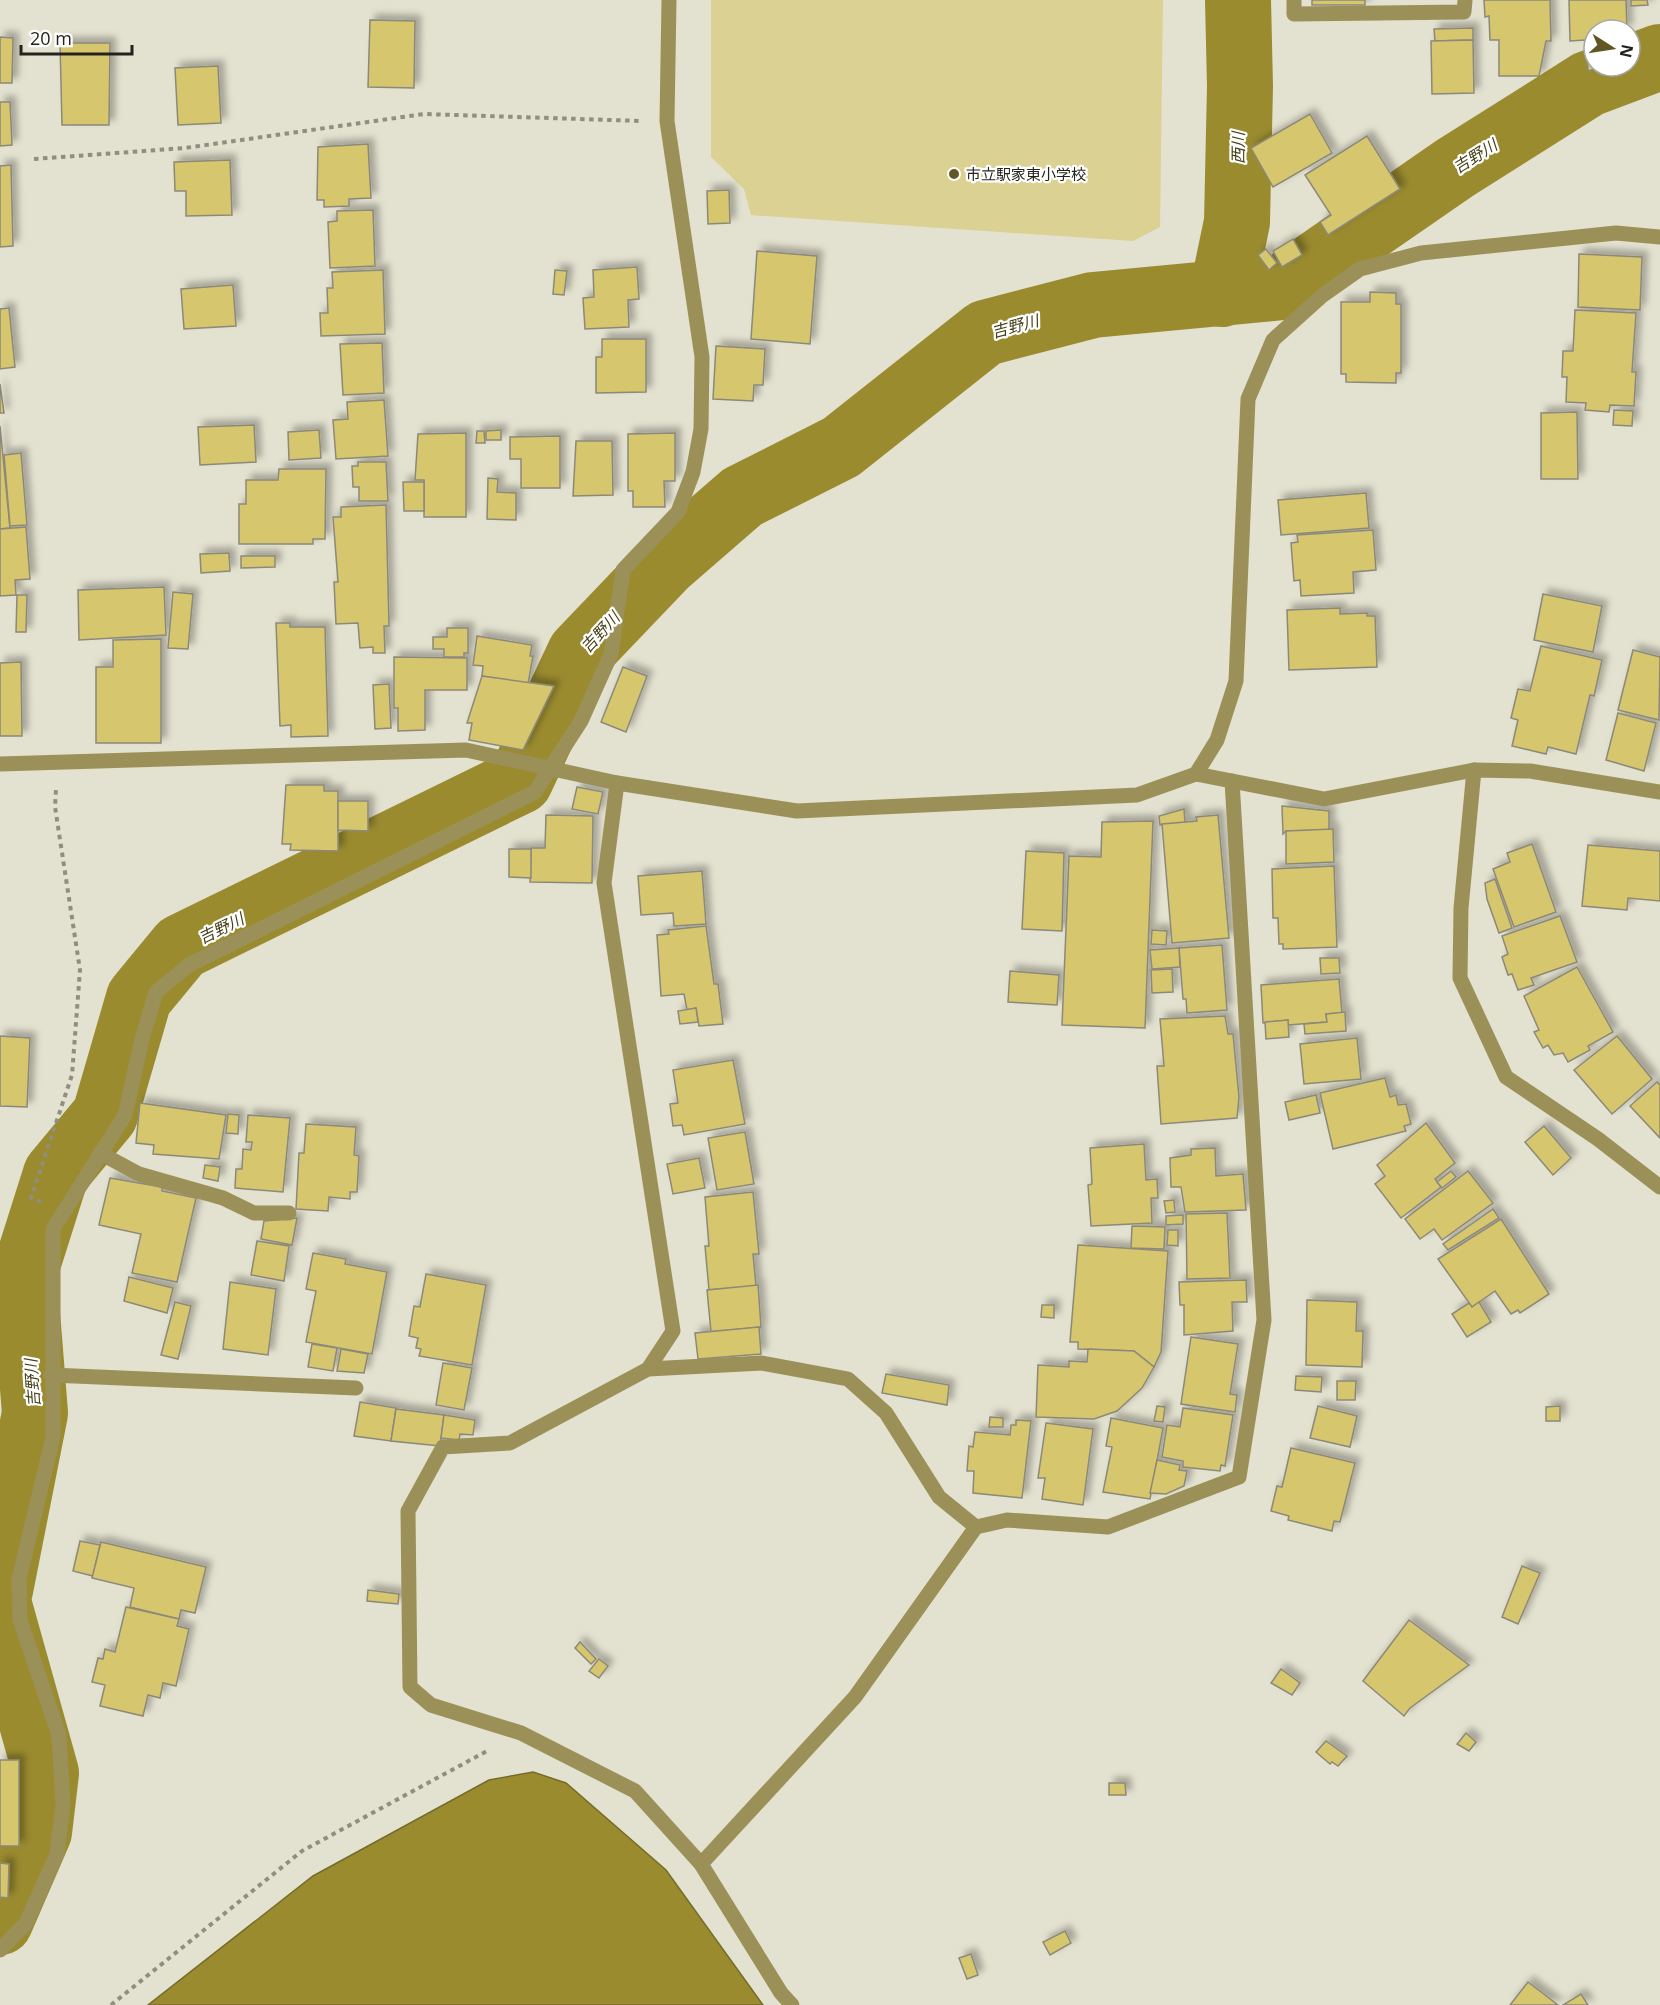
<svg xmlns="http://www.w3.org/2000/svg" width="1660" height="2005" viewBox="0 0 1660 2005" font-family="'Open Sans','Noto Sans JP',sans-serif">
<defs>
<filter id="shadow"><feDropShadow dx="5.5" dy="-5.5" stdDeviation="3" flood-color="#0004"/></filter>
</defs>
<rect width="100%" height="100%" fill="#e3e1cf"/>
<!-- green -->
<path fill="#dbd192" d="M711,0H1163L1160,227L1133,241L751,215L744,189L711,157Z"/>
<!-- water -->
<path fill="#9a8b2f" stroke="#766c29" stroke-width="1.5" d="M533,1772L566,1783L666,1870L763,2005H148L313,1876L489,1780Z"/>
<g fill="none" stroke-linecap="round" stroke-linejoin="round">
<!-- river -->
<g stroke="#9a8b2f" stroke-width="66">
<path d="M1222,294L1237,222L1240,86L1238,0"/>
<path d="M0,1590L35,1413L24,1275L56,1174L105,1115L139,998L181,947L520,781L580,653L666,563L742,497L841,447L985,333L1093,305L1283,287L1455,168L1588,84L1660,57"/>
<path d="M0,1609L46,1773L39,1832L0,1922"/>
</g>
</g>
<!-- building -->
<g fill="#d6c66d" stroke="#8c8979" stroke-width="1.5" filter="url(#shadow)">
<rect x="1312" y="0" width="53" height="5"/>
<path d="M1484,0H1550L1551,41H1546L1539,76H1499V40H1490L1489,16L1485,17Z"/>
<path d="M1569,0H1626L1627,30H1594V45H1585V40L1570,41Z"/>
<path d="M1631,0H1647L1648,5L1631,6Z"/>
<path d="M370,20L415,21L414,88L368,87Z"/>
<path d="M1473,28V40L1435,41L1434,29Z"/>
<path d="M0,37L13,38L12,83H0Z"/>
<path d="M1473,40L1474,93L1432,94L1431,41Z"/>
<path d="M60,43H110L109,125H62Z"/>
<path d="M1594,45V66H1604L1588,71L1587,46Z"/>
<path d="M218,66L221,123L178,125L175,68Z"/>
<path d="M0,102H10L12,145L0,146Z"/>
<path d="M1310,114L1332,153L1273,187L1251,148Z"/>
<path d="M1367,136L1400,189L1328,235L1320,222L1331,215L1305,175Z"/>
<path d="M368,144L371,198L349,199V206L324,207V200H317L318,147Z"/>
<path d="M230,160L232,215L186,216V191H175L174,162Z"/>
<path d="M11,165L13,246L0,247V166Z"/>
<path d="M729,190L730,223L708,224L707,191Z"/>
<path d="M373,210L375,266L330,268L328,222L337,221V211Z"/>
<path d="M1293,239L1302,255L1282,267L1273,251Z"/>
<path d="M1266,249L1277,263L1269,270L1258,255Z"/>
<path d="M757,251L817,256L810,344L751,339Z"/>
<path d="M1579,254L1642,257L1640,310L1578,307Z"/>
<path d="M637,267L639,299L628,300L629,327L585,329L583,298L594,297L593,270Z"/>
<path d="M383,270L385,334L321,336L320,313H328L327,288H333L332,272Z"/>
<path d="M555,270L567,271L564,295L553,294Z"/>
<path d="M233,285L236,326L184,329L181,289Z"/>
<path d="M1370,292L1396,293V304H1401V373H1396V383L1346,382V374H1341V302H1370Z"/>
<path d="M9,308L15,367L0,369V309Z"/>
<path d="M1575,310L1636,313L1632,372H1636L1634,406L1610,405L1609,412L1585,410L1586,403L1566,402L1567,377H1562L1563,351H1573Z"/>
<path d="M602,339H646V392L596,393V357H602Z"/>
<path d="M382,343L384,393L343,395L340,344Z"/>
<path d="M716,346L765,349L763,385H754L753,401L713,399Z"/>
<path d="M0,384L4,413H0Z"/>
<path d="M384,400L388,456L336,459L333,420L348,419L347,402Z"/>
<path d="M1614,410L1633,411L1632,426L1613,425Z"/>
<path d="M1577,412L1578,479H1541V413Z"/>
<path d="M254,425L256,462L200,465L198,427Z"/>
<path d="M0,426L10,528L0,529Z"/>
<path d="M319,430L321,458L289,460L288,432Z"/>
<path d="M501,430V440H486V431Z"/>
<path d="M477,431H484L485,443H476Z"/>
<path d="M466,433V517H424V480H415L418,434Z"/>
<path d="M675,433V481H664L665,507H633V491H628V434Z"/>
<path d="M560,436V488H521V459H510V437Z"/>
<path d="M576,441H612L613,495L573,496Z"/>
<path d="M21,453L27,525L10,526L4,455Z"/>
<path d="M358,462H386L388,501H359V487H353L352,466H358Z"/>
<path d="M279,469H326L325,539H313V544H239V504H246V480H278Z"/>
<path d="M488,478L498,479L497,492L516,493V520L487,519Z"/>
<path d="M403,482H424V511H404Z"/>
<path d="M1366,493L1369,528L1281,535L1278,500Z"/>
<path d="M386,505L389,626H384L385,653H373V647L360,648L358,623L336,624L334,582H338L333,517H341V507Z"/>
<path d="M26,527L30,579L15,580L16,595L0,596V529Z"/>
<path d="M1373,530L1376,570L1353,572L1354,593L1301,596L1300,580L1294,581L1291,543L1298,542L1297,535Z"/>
<path d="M229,553L230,571L201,573L200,554Z"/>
<path d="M241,556H275V567L241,568Z"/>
<path d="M164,587L166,635L79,640L78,590Z"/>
<path d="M173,592L193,594L188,649L168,648Z"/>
<path d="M1543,594L1602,606L1593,652L1534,640Z"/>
<path d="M17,595H27L26,632H16Z"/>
<path d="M1340,608V614L1367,613V616H1375L1377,667L1289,670L1287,610Z"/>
<path d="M276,623H290V627H325L328,736L291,737V725L280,726Z"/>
<path d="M447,628H468V653H464V657H444V649H433V637H447Z"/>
<path d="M477,636L532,645L530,656H533L528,684L482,676L483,666L473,665Z"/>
<path d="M161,639V743H96V667H113V640Z"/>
<path d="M1541,646L1602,660L1594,696L1590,695L1576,754L1548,747L1546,754L1512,746L1518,720L1511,718L1518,689L1530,691Z"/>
<path d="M1633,650L1660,657L1659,720L1618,710Z"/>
<path d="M394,657L467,658V690H425V730L398,731V708H394Z"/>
<path d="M21,662L22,736H0V663Z"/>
<path d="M623,667L647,676L626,732L601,722Z"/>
<path d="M482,676L554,686L523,750L469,740L472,723H467Z"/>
<path d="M389,684L391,728L375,729L373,685Z"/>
<path d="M1618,713L1656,723L1644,771L1606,760Z"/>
<path d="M286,785H324V791H338V851L290,850L291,844H282Z"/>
<path d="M577,787L603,792L598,814L572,809Z"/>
<path d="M338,801H368V831L338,830Z"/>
<path d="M1282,806L1329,811V830L1286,831L1283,834Z"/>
<path d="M1184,809L1185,823L1160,825L1159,816Z"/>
<path d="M546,815L593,816L592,883L530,882L531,848H545Z"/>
<path d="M1218,815L1229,938L1172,943L1162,824L1197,821L1196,817Z"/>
<path d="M1153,821L1145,1028L1062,1025L1069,856L1101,857L1102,822Z"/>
<path d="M1333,829L1334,862L1286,864V831Z"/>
<path d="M1532,844L1556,912L1514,927L1493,869L1510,862L1507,853Z"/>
<path d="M1588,845L1660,851V901L1628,898L1627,910L1582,906Z"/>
<path d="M509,849H531V878L509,877Z"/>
<path d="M1026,851L1064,853L1062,931L1022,929Z"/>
<path d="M1334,866L1337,947L1283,949V944H1279L1278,918H1273L1272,869Z"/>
<path d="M702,871L706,924L674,926L673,913L641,915L638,876Z"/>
<path d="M1495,879L1512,928L1499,933L1487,899L1485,883Z"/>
<path d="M1560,916L1577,962L1531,978L1534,985L1518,990L1512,974L1508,975L1502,957L1508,954L1502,936Z"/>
<path d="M706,926L714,984H718L723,1024L699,1026L696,1008L687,1010L684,994L661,996L657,935L669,934L668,930Z"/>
<path d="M1152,930L1167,931L1166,945L1151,944Z"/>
<path d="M1222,945L1227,1010L1187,1013L1186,999H1183L1179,948Z"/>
<path d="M1179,948L1180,967L1152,969L1150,950Z"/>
<path d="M1320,958H1339L1340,973L1321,974Z"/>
<path d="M1577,967L1613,1032L1588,1046L1590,1050L1568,1062L1563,1053L1554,1055L1548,1045L1543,1048L1534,1032L1539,1030L1524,996Z"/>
<path d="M1172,969L1173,992L1152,993L1151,970Z"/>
<path d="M1010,971L1059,975L1057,1005L1008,1002Z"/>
<path d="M1339,979L1342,1013L1326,1014L1327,1022L1288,1025V1020L1263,1023L1261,985Z"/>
<path d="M696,1008L698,1022L680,1024L678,1011Z"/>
<path d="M1345,1012L1346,1031L1305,1034L1304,1024L1327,1022L1326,1014Z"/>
<path d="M1225,1016L1228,1034H1233L1239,1097L1237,1118L1161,1124L1157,1066H1164L1160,1019Z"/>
<path d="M1288,1020L1289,1037L1266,1039L1265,1022Z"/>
<path d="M0,1036L30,1038L27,1107L0,1106Z"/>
<path d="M1617,1036L1652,1079L1612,1114L1574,1070Z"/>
<path d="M1357,1038L1361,1079L1304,1084L1300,1044Z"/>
<path d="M733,1060L745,1124L684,1135L682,1125L673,1126L670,1104L678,1103L673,1070Z"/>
<path d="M1385,1078L1390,1097L1396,1095L1398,1105L1406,1104L1411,1124L1404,1126L1406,1131L1333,1149L1320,1093Z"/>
<path d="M1657,1082L1660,1085V1138L1630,1106Z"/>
<path d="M1316,1095L1320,1113L1289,1120L1285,1102Z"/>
<path d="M140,1103L226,1115L219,1159L153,1154L154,1145L136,1143Z"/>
<path d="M228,1114L239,1115L238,1134L226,1133Z"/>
<path d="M248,1115L290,1118L283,1192L235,1188L236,1169H242L243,1149L251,1150L252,1142H246Z"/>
<path d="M1426,1123L1455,1163L1435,1179L1441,1187L1401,1218L1375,1184L1385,1176L1377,1165Z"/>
<path d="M306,1124L356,1127L354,1155L359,1156L357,1192H350V1199L329,1197L328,1211L296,1209L299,1153H304Z"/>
<path d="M1544,1126L1571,1158L1553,1175L1525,1142Z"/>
<path d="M745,1132L754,1184L717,1190L708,1138Z"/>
<path d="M1144,1144L1146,1180L1157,1179L1158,1198H1151L1152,1223L1091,1226L1088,1185L1092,1184L1090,1148Z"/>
<path d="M1215,1148L1216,1176L1243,1174L1246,1210L1185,1212L1181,1187H1171L1170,1158L1191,1155V1149Z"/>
<path d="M699,1158L705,1188L673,1194L667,1164Z"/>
<path d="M205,1165L220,1167L218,1181L203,1178Z"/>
<path d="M1451,1171L1456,1177L1442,1188L1437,1182Z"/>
<path d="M1468,1171L1493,1203L1442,1240L1434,1229L1420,1239L1405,1219Z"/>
<path d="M110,1178L162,1187V1191L196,1198L177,1282L132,1273L141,1234L99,1225Z"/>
<path d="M753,1192L759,1254H753L756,1286L709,1290L705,1246H709L705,1197Z"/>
<path d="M1174,1200L1175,1212L1166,1213L1164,1201Z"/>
<path d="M1493,1209L1499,1218L1448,1250L1443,1244Z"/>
<path d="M1227,1213L1230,1278L1187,1279L1186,1214Z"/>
<path d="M1183,1215V1224L1166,1225V1216Z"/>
<path d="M297,1218L292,1245L261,1239L264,1221Z"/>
<path d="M1501,1219L1549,1294L1520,1313L1518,1310L1511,1314L1495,1291L1472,1307L1438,1259Z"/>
<path d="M1132,1226L1165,1227L1164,1249L1131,1248Z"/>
<path d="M1168,1230H1178V1246L1167,1245Z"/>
<path d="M257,1241L289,1246L284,1281L251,1275Z"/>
<path d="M1078,1245L1168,1251L1161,1352L1154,1367L1134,1351L1078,1349V1342H1070Z"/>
<path d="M313,1253L346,1259L345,1264L387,1272L372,1354L306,1342L316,1291L306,1289Z"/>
<path d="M426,1274L486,1285L472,1365L419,1356L421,1349L416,1348L418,1338L409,1336L414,1306L420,1307Z"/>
<path d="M129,1277L173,1288L167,1313L124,1301Z"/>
<path d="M1246,1280L1247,1302H1232L1233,1331L1184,1335V1305H1180L1179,1282Z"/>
<path d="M230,1282L276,1289L268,1355L223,1349Z"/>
<path d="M758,1285L761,1327L711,1332L707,1290Z"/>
<path d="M1307,1300L1357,1302L1356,1331H1363L1362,1367L1306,1365Z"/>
<path d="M175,1302L191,1306L178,1359L161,1355Z"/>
<path d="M1479,1302L1491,1322L1467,1337L1452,1314L1469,1303L1472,1307Z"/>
<path d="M1042,1305H1054V1318L1041,1317Z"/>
<path d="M759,1327L761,1354L698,1359L695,1333Z"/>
<path d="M1191,1337L1238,1344L1230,1394L1237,1395L1235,1412L1181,1404Z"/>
<path d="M312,1344L337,1348L333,1371L308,1367Z"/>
<path d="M341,1349L368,1354L364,1373L337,1371Z"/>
<path d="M1088,1349L1134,1351L1154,1367L1142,1388L1117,1411L1094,1419L1036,1417L1038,1365L1069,1367V1361L1087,1362Z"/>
<path d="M443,1363L472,1368L464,1410L436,1405Z"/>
<path d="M886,1374L949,1385L947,1405L882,1393Z"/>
<path d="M1296,1376L1322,1377L1321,1392L1295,1390Z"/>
<path d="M1337,1381H1356L1355,1400H1337Z"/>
<path d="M360,1402L396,1408L391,1441L354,1436Z"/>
<path d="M1157,1406L1165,1407L1163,1422L1154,1421Z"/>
<path d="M1318,1406L1357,1416L1350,1447L1310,1438Z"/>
<path d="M1560,1406V1421H1546V1407Z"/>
<path d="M1183,1408L1233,1415L1225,1466L1221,1465L1220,1471L1183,1467V1461L1162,1457L1167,1425L1180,1427Z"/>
<path d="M396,1409L444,1415L440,1446L391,1441Z"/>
<path d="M444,1415L475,1420L473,1435L460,1434L459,1440L441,1438Z"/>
<path d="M990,1417L1003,1418V1427H989Z"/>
<path d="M1111,1418L1163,1428L1150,1499L1103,1492L1112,1447L1106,1446Z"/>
<path d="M1016,1420L1031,1421L1022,1498L973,1493L974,1471H967L969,1446L973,1447L975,1432L1010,1435L1011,1425H1016Z"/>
<path d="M1046,1423L1093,1429L1083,1505L1042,1499L1045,1478H1038Z"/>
<path d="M1291,1448L1355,1463L1340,1522L1334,1521L1332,1531L1288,1520L1289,1516L1271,1511L1277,1486L1282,1487Z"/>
<path d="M1157,1460L1180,1465L1179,1470L1187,1471L1184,1486L1166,1494L1150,1493Z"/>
<path d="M80,1541L100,1545L93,1576L73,1571Z"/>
<path d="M101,1542L206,1567L195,1613L181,1610L179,1619L130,1607L134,1588L92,1578Z"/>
<path d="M1522,1566L1540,1573L1518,1624L1502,1617Z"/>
<path d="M368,1590L399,1594L398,1604L367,1601Z"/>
<path d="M126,1607L179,1619L177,1626L189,1629L176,1686L163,1683L160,1698L148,1695L143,1716L100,1706L105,1685L92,1682L98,1658L103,1659L105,1649L115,1652Z"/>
<path d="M1409,1620L1469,1665L1410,1708L1404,1716L1363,1681Z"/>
<path d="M580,1642L596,1659L591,1664L575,1648Z"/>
<path d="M599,1659L608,1666L599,1678L589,1671Z"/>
<path d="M1281,1669L1300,1683L1292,1695L1271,1683Z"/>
<path d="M1466,1733L1476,1742L1469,1751L1457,1744Z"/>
<path d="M1326,1741L1347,1756L1338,1766L1332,1762L1330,1764L1316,1752Z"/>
<rect x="0" y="1760" width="19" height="86"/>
<path d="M1109,1783H1125L1126,1795H1109Z"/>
<path d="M0,1863L9,1864L8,1898L0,1897Z"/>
<path d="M1065,1931L1071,1943L1050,1955L1043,1942Z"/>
<path d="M971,1954L978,1975L967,1979L959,1958Z"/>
<path d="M1528,1982L1558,2005H1510Z"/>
<path d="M1581,1994L1588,2005H1563Z"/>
</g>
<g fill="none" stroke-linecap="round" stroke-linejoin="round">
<!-- path -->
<g stroke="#8f8e81" stroke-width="4" stroke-dasharray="4.5 4.5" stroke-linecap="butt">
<path d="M34,159L185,148L424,114L642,121"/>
<path d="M41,1202L31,1198L72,1075L80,970L55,807L56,789"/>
<path d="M111,2005L302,1851L487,1751"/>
</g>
<!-- minor -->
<g stroke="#9b9158" stroke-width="15">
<path d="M1294,0V14L1464,12L1465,0"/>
<path d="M0,764L466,750L617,783L797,811L1137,795L1196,774L1217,740L1236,681L1248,399L1273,340L1323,295L1360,269L1421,253L1616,233L1660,237"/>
<path d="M1474,770L1461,908L1460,978L1506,1077L1598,1139L1660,1187"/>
<path d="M1196,774L1324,799L1474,770L1530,771L1660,792"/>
<path d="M617,783L604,883L673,1331L648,1369"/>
<path d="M100,1153L139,1174L223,1198L254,1213H289"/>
<path d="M51,1375L356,1388"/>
<path d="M701,1864L855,1697L976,1527L1007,1520L1108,1527L1239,1477L1264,1320L1232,781"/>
<path d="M0,1950L26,1923L57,1854L63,1805L59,1735L20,1620L19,1579L53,1437V1229L125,1115L142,1039L156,992L189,965L535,792L581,721L611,654L623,570L678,512L693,472L701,429L702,357L667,121L669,0"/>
<path d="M792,2005L781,1993L701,1864L635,1791L521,1733L431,1705L410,1687L408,1511L443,1447L510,1443L648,1369L762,1363L848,1379L886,1413L939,1497L976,1527"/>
</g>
</g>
<!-- markers -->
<circle fill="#605723" stroke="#fff" stroke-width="2" cx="954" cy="174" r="6"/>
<g text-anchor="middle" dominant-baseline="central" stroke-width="4.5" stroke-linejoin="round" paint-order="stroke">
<!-- poi labels -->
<g font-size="15" fill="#23221c" stroke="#fff" text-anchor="start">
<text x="966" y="174">市立駅家東小学校</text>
</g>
<!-- water labels -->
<g font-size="16" font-style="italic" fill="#463f19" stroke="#fff">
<text transform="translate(1238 148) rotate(-90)">西川</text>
<text transform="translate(1475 156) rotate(-32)">吉野川</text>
<text transform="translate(1015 326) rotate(-15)">吉野川</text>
<text transform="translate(600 632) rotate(-47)">吉野川</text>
<text transform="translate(221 928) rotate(-26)">吉野川</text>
<text transform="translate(32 1383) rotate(-94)">吉野川</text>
</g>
</g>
<!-- north arrow -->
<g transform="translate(1612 48) rotate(102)"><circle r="28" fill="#ffffff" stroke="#a7a7a4" stroke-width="1.5"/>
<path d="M0-4.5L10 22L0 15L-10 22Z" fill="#605723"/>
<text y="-9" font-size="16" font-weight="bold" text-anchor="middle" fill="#23221c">N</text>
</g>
<!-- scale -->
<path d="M21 45v9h111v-9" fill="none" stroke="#23221c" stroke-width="3"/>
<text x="30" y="45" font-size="18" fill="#23221c" stroke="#ffffff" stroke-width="4.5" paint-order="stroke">20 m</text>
</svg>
